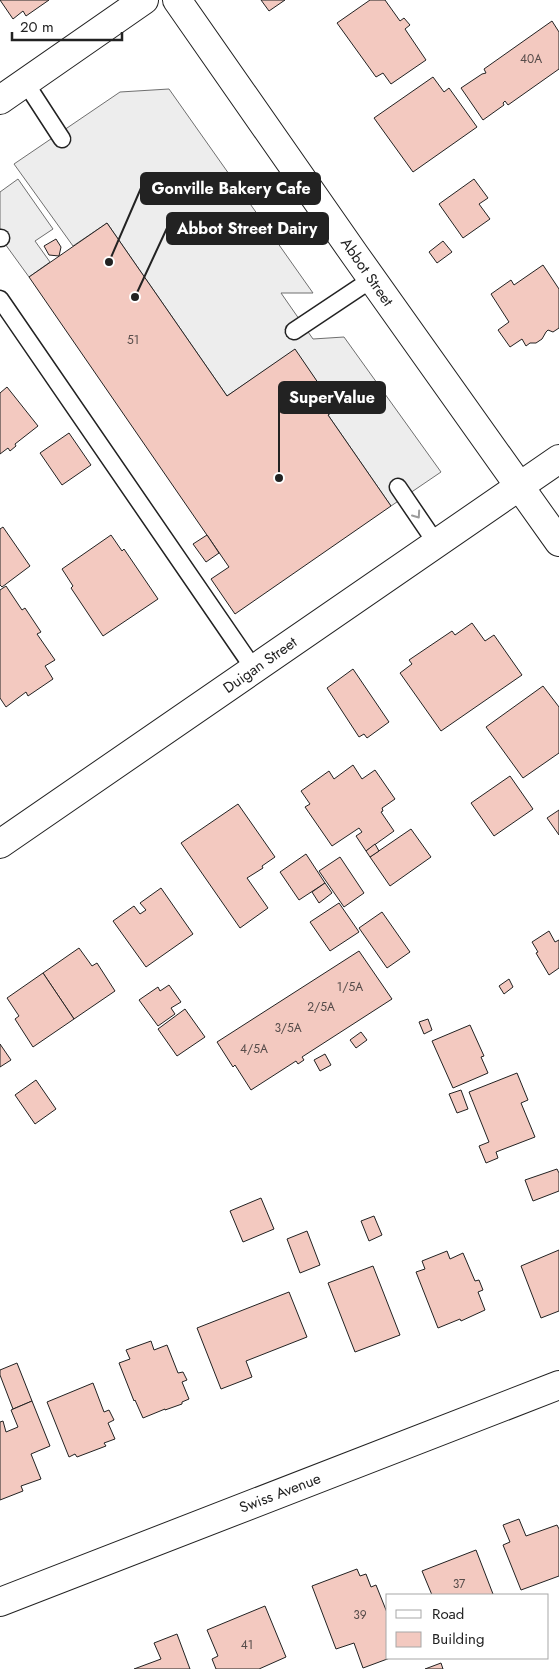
<svg xmlns="http://www.w3.org/2000/svg" width="559" height="1669" viewBox="0 0 559 1669" font-family="Jost,sans-serif">
<rect width="100%" height="100%" fill="#fff"/>
<!-- parking -->
<g fill="#ededed" stroke="#6f6f6f">
<path d="M169,89L313,293H281L313,339L344,337L441,472L391,506L328,415L336,409L295,350L227,396L107,223L73,246L14,164L120,92Z"/>
<path d="M18,179L53,229L35,241L50,262L29,277L0,237V192Z"/>
</g>
<!-- building -->
<g fill="#f3c9c0" stroke="#222">
<path d="M0,0H49L26,16L23,11L13,19Z"/>
<path d="M261,0H285L269,11Z"/>
<path d="M370,0H385L400,21L404,18L410,25L405,29L426,60L391,84L383,73L376,77L337,23Z"/>
<path d="M552,21L559,32V69L508,105L505,101L503,103L504,105L483,120L461,88L482,74L486,73L484,69Z"/>
<path d="M433,77L444,92L449,88L477,127L413,172L374,118Z"/>
<path d="M474,179L488,198L479,204L490,219L463,238L439,204Z"/>
<path d="M107,223L227,396L295,349L336,409L328,415L391,506L235,614L211,579L229,567L29,277Z"/>
<path d="M56,239L61,247L59,256L49,255L44,246Z"/>
<path d="M443,241L452,252L437,263L429,252Z"/>
<path d="M543,265L559,289V328L553,332L548,330L546,332L542,339L536,343H530L526,346L522,339L510,347L498,330L509,322L491,294L511,280L514,285Z"/>
<path d="M7,387L38,426L15,444L16,446L10,451L8,448L0,454V393Z"/>
<path d="M69,433L91,465L62,485L40,453Z"/>
<path d="M3,527L30,566L2,587L0,585V529Z"/>
<path d="M111,535L122,551L124,549L158,599L103,636L71,588L73,586L62,569Z"/>
<path d="M207,535L219,553L206,562L193,544Z"/>
<path d="M6,586L22,610L25,608L41,632L37,634L55,660L45,666L53,679L28,696L26,692L6,707L0,698V590Z"/>
<path d="M472,623L485,641L494,635L522,675L441,731L400,673L412,664L409,660L452,631L455,635Z"/>
<path d="M353,669L389,722L367,738L364,734L359,737L327,688Z"/>
<path d="M543,686L559,707V753L523,778L486,727Z"/>
<path d="M353,765L362,779L375,770L395,799L382,808L383,811L381,812L394,831L366,851L356,836L362,832L359,828L332,846L305,807L310,804L301,791L329,771L334,779Z"/>
<path d="M510,776L533,809L494,836L471,803Z"/>
<path d="M238,804L275,857L262,866L263,868L247,878L268,908L240,928L181,843Z"/>
<path d="M559,810V835L547,818Z"/>
<path d="M411,829L431,857L390,886L370,857Z"/>
<path d="M375,844L379,851L370,857L366,851Z"/>
<path d="M306,854L325,883L299,900L280,872Z"/>
<path d="M340,857L364,893L344,907L319,871Z"/>
<path d="M325,883L332,893L319,903L312,892Z"/>
<path d="M161,888L193,934L146,967L113,921L134,906L140,914L146,910L140,903Z"/>
<path d="M339,903L359,932L330,951L310,922Z"/>
<path d="M382,912L410,952L387,968L359,928Z"/>
<path d="M549,931L555,942L559,940V968L549,975L536,953L538,952L532,942Z"/>
<path d="M79,948L92,966L97,963L115,991L74,1019L43,973Z"/>
<path d="M359,951L392,999L302,1057L304,1060L298,1064L296,1061L251,1090L235,1065L233,1067L217,1042Z"/>
<path d="M43,973L74,1019L33,1047L15,1019L19,1016L7,998Z"/>
<path d="M509,979L513,987L504,994L499,986Z"/>
<path d="M169,985L181,1002L171,1008L175,1014L158,1026L139,1000L158,987L160,991Z"/>
<path d="M185,1009L205,1037L177,1056L158,1029Z"/>
<path d="M428,1019L432,1030L424,1034L419,1022Z"/>
<path d="M470,1025L484,1056L481,1057L488,1073L453,1088L432,1041Z"/>
<path d="M361,1032L367,1040L356,1048L350,1040Z"/>
<path d="M0,1044L11,1060L0,1067Z"/>
<path d="M325,1054L331,1065L320,1071L314,1060Z"/>
<path d="M517,1073L528,1100L521,1103L535,1137L496,1152L498,1158L486,1163L479,1146L489,1142L469,1092Z"/>
<path d="M36,1080L56,1109L35,1124L15,1095Z"/>
<path d="M461,1090L468,1109L457,1113L449,1094Z"/>
<path d="M557,1169L559,1173V1191L533,1201L525,1180Z"/>
<path d="M261,1198L274,1229L243,1242L230,1211Z"/>
<path d="M374,1216L382,1235L369,1241L361,1221Z"/>
<path d="M307,1231L320,1265L300,1273L287,1239Z"/>
<path d="M559,1250V1311L541,1318L521,1266Z"/>
<path d="M447,1251L450,1259L463,1253L475,1281L479,1280L483,1290L478,1292L485,1310L461,1321L460,1319L438,1328L416,1272L425,1269L422,1261Z"/>
<path d="M373,1266L400,1335L355,1352L328,1283Z"/>
<path d="M289,1292L307,1337L246,1361L252,1377L221,1389L197,1328Z"/>
<path d="M151,1341L154,1350L167,1345L178,1373L183,1372L187,1380L182,1382L189,1399L182,1402V1404L165,1410V1409L143,1418L135,1400L134,1401L119,1363L130,1359L126,1350Z"/>
<path d="M17,1363L32,1401L13,1409L0,1375V1370Z"/>
<path d="M93,1383L104,1412L109,1410L114,1420L108,1423L115,1439L104,1443L106,1446L77,1457L75,1454L69,1457L47,1402Z"/>
<path d="M32,1401L50,1446L31,1454L41,1479L21,1486L23,1491L0,1500V1422L3,1421L6,1432L18,1427L11,1410Z"/>
<path d="M519,1519L526,1536L557,1525L559,1529V1576L521,1590L503,1545L510,1542L503,1525Z"/>
<path d="M476,1550L493,1594L489,1595H432L422,1571Z"/>
<path d="M357,1569L360,1576L366,1574L371,1587L376,1585L388,1615V1658H390L363,1668L354,1643L336,1649L312,1586Z"/>
<path d="M265,1606L286,1657L259,1669H216L212,1659L218,1656L207,1630Z"/>
<path d="M177,1634L190,1669H134L161,1659L154,1643Z"/>
<path d="M441,1663L443,1669H425Z"/>
</g>
<g fill="none" stroke-linecap="round" stroke-linejoin="round">
<!-- service casing -->
<g stroke="#222" stroke-width="19">
<g id="service">
<path d="M25,82L62,139"/>
<path d="M0,238H1"/>
<path d="M0,299L254,669"/>
<path d="M294,331L372,279"/>
<path d="M398,487L436,543"/>
</g>
</g>
<!-- minor casing -->
<g stroke="#222" stroke-width="30">
<g id="minor">
<path d="M0,100L144,0"/>
<path d="M0,844L559,459"/>
<path d="M0,1602L559,1385"/>
</g>
</g>
<!-- tertiary casing -->
<g stroke="#222" stroke-width="30">
<path id="tertiary" d="M177,0L355,255L559,542"/>
</g>
<!-- service -->
<use href="#service" stroke="#fff" stroke-width="16"/>
<!-- minor -->
<use href="#minor" stroke="#fff" stroke-width="28"/>
<!-- tertiary -->
<use href="#tertiary" stroke="#fff" stroke-width="28"/>
</g>
<!-- one-way arrows -->
<defs><path id="oneway-chevron" d="M-2-3.5L2.5 0L-2 3.5" fill="none" stroke-width="1.6" stroke-linecap="round" stroke-linejoin="round" transform="scale(1.25)"/></defs>
<use stroke="#9c9c9c" href="#oneway-chevron" transform="translate(417 515) rotate(55)"/>
<g text-anchor="middle" dominant-baseline="central" stroke-width="4" stroke-linejoin="round" paint-order="stroke">
<!-- number labels -->
<g font-size="12" fill="#564c4a">
<text x="531" y="59">40A</text>
<text x="133" y="340">51</text>
<text x="350" y="987">1/5A</text>
<text x="321" y="1007">2/5A</text>
<text x="288" y="1028">3/5A</text>
<text x="254" y="1049">4/5A</text>
<text x="459" y="1584">37</text>
<text x="360" y="1615">39</text>
<text x="247" y="1645">41</text>
</g>
<!-- street labels -->
<g font-size="15" fill="#222" stroke="#fff">
<text transform="translate(367 272) rotate(55)">Abbot Street</text>
<text transform="translate(260 665) rotate(-35)">Duigan Street</text>
<text transform="translate(280 1493) rotate(-21)">Swiss Avenue</text>
</g>
</g>
<!-- callouts -->
<path fill="none" stroke="#222" stroke-width="2" d="M109 262L141 188M135 297L167 228M279 478L279 398"/>
<g fill="#222" stroke="#fff" stroke-width="2">
<circle cx="109" cy="262" r="5"/>
<circle cx="135" cy="297" r="5"/>
<circle cx="279" cy="478" r="5"/>
</g>
<g fill="#222" stroke="#222" stroke-width="2">
<rect x="141" y="173" width="179" height="31" rx="5"/>
<rect x="167" y="213" width="161" height="31" rx="5"/>
<rect x="279" y="382" width="106" height="31" rx="5"/>
</g>
<g font-size="16" text-anchor="middle" font-weight="bold" fill="#fff">
<text x="231" y="194">Gonville Bakery Cafe</text>
<text x="247" y="234">Abbot Street Dairy</text>
<text x="332" y="403">SuperValue</text>
</g>
<!-- legend -->
<rect x="386" y="1594" width="162" height="65" fill="#ffffff" stroke="#a7a7a7"/>
<rect x="396" y="1610" width="25" height="8" fill="#ffffff" stroke="#a7a7a7"/>
<text x="432" y="1619" font-size="15" fill="#222222">Road</text>
<rect x="396" y="1632" width="25" height="15" fill="#f3c9c0" stroke="#a7a7a7"/>
<text x="432" y="1644" font-size="15" fill="#222222">Building</text>
<!-- scale -->
<path d="M12 32v8h110v-8" fill="none" stroke="#222222" stroke-width="2.5"/>
<text x="20" y="32" font-size="15" fill="#222222" stroke="#ffffff" stroke-width="4" paint-order="stroke">20 m</text>
</svg>
